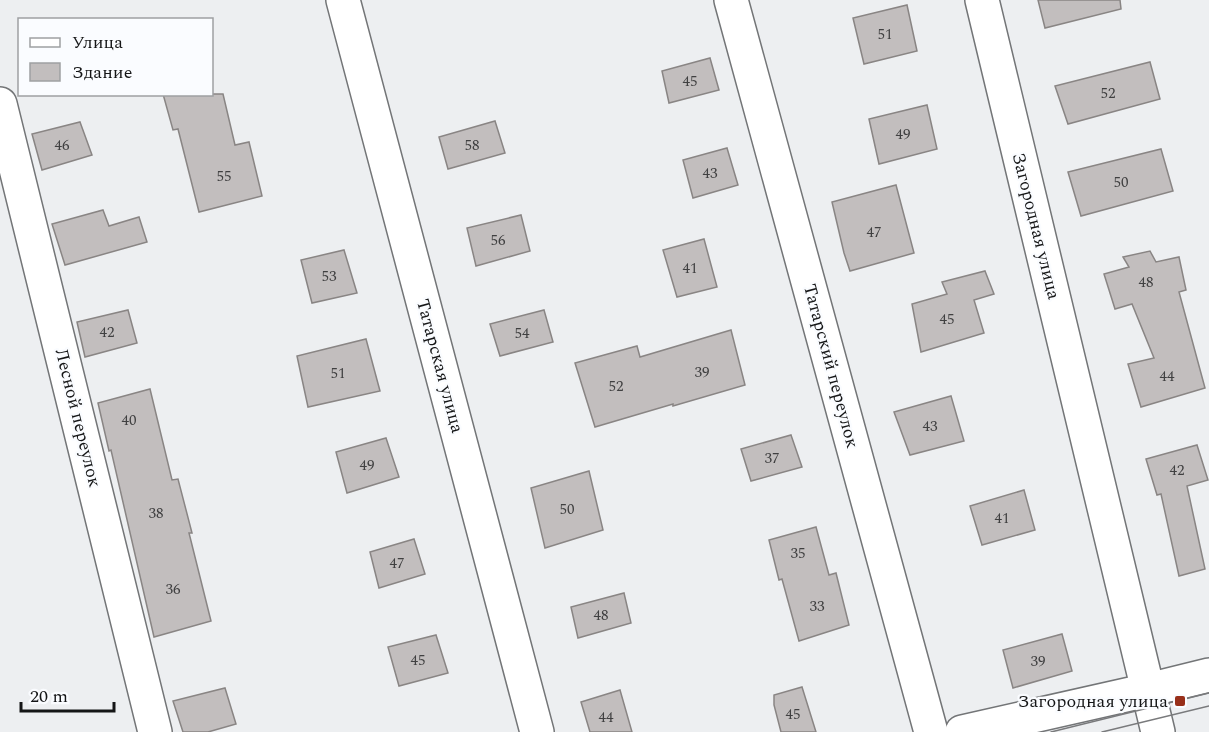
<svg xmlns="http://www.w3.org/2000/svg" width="1209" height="732" viewBox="0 0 1209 732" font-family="Spectral,serif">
<rect width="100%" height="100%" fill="#edeff1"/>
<!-- building -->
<g fill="#c2bebe" stroke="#898584" stroke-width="1.5">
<path d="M1038,0H1120L1121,9L1045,28Z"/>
<path d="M907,5L917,51L864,64L853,18Z"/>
<path d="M710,58L719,90L669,103L662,71Z"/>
<path d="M1150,62L1160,99L1068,124L1055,86Z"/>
<path d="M163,94H223L235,145L249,142L262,196L199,212L178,129L173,130Z"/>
<path d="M927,105L937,149L879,164L869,119Z"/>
<path d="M495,121L505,153L448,169L439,137Z"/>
<path d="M80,122L92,155L42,170L32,134Z"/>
<path d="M727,148L738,185L693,198L683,160Z"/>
<path d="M1161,149L1173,191L1081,216L1068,172Z"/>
<path d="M896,185L914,253L850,271L844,253L832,202Z"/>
<path d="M103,210L109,226L139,217L147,242L65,265L52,224Z"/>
<path d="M521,215L530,251L476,266L467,228Z"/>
<path d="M704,239L717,287L677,297L663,250Z"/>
<path d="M344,250L357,293L312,303L301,260Z"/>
<path d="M1150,251L1156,262L1179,257L1186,290L1179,292L1205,388L1141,407L1128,364L1154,358L1132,304L1115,309L1104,274L1129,267L1123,257Z"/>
<path d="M985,271L994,294L974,300L984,333L921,352L912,304L947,294L942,282Z"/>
<path d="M128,310L137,343L85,357L77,322Z"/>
<path d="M544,310L553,342L500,356L490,324Z"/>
<path d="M731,330L745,385L673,406V404L595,427L575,363L637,346L640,357Z"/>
<path d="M366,339L380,391L308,407L297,356Z"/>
<path d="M150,389L172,480L178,479L192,533H189L211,621L154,637L111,450L109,451L98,403Z"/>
<path d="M951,396L964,441L910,455L894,412Z"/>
<path d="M791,435L802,467L751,481L741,449Z"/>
<path d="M386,438L399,477L347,493L336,452Z"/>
<path d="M1197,445L1208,480L1187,486L1205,569L1179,576L1161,494L1157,495L1146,459Z"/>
<path d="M589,471L603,530L545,548L531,488Z"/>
<path d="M1024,490L1035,530L982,545L970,506Z"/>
<path d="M816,527L829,575L836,573L849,625L799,641L782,579L779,580L769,540Z"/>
<path d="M414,539L425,574L379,588L370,552Z"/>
<path d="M624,593L631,623L578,638L571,607Z"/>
<path d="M1062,634L1072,671L1013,688L1003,650Z"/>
<path d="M436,635L448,673L399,686L388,647Z"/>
<path d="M802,687L816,732H781L774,705V695Z"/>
<path d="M225,688L236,724L208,732H183L173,701Z"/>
<path d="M620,690L632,732H590L581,702Z"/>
</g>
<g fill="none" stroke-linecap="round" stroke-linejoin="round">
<!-- minor casing -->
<g stroke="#737577" stroke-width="36">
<g id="minor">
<path d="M343,0L537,732"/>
<path d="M731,0L931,732"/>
<path d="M982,0L1158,732"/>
<path d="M0,104L155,732"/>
<path d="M962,732L1148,690L1209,675"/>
</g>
</g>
<!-- minor -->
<use href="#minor" stroke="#fff" stroke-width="33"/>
<!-- tram -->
<g stroke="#797a7c" stroke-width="1.5">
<path d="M1051,732L1209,693"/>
<path d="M1102,732L1209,706"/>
</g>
</g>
<!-- markers -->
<rect fill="#982f1a" stroke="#fafcff" stroke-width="2" x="1174" y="695" width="12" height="12" rx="3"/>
<g text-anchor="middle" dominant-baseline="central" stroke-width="4.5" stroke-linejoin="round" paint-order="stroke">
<!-- number labels -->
<g font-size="15" fill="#404041">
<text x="885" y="34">51</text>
<text x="690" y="81">45</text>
<text x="1108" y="93">52</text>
<text x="903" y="134">49</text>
<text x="62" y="145">46</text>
<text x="472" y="145">58</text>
<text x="710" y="173">43</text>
<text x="224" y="176">55</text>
<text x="1121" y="182">50</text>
<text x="874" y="232">47</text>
<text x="498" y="240">56</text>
<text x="690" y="268">41</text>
<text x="329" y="276">53</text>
<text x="1146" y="282">48</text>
<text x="947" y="319">45</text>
<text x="107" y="332">42</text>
<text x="522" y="333">54</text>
<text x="702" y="372">39</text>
<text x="338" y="373">51</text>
<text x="1167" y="376">44</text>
<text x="616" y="386">52</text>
<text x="129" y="420">40</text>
<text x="930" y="426">43</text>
<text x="772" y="458">37</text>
<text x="367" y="465">49</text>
<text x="1177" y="470">42</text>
<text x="567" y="509">50</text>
<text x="156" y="513">38</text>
<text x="1002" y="518">41</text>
<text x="798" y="553">35</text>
<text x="397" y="563">47</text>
<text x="173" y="589">36</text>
<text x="817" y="606">33</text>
<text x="601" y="615">48</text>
<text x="418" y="660">45</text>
<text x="1038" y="661">39</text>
<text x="793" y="714">45</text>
<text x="606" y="717">44</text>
</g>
<!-- street labels -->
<g font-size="18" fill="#151617" stroke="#fafcff">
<text transform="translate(1036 226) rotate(76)">Загородная улица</text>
<text transform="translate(440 366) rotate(75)">Татарская улица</text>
<text transform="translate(831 366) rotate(75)">Татарский переулок</text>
<text transform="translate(78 418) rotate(76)">Лесной переулок</text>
</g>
<!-- poi labels -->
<g font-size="18" fill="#151617" stroke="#fafcff" text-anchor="end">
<text x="1168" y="701">Загородная улица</text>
</g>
</g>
<!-- legend -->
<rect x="18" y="18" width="195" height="78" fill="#fafcff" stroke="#9ea0a2" stroke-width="1.5"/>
<rect x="30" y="38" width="30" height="9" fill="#ffffff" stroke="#9ea0a2" stroke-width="1.5"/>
<text x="72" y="48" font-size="18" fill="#151617">Улица</text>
<rect x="30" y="63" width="30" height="18" fill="#c2bebe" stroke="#9ea0a2" stroke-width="1.5"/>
<text x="72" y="78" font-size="18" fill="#151617">Здание</text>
<!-- scale -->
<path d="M21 702v9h93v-9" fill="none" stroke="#151617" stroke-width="3"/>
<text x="30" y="702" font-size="18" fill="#151617" stroke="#fafcff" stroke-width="4.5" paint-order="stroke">20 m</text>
</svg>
